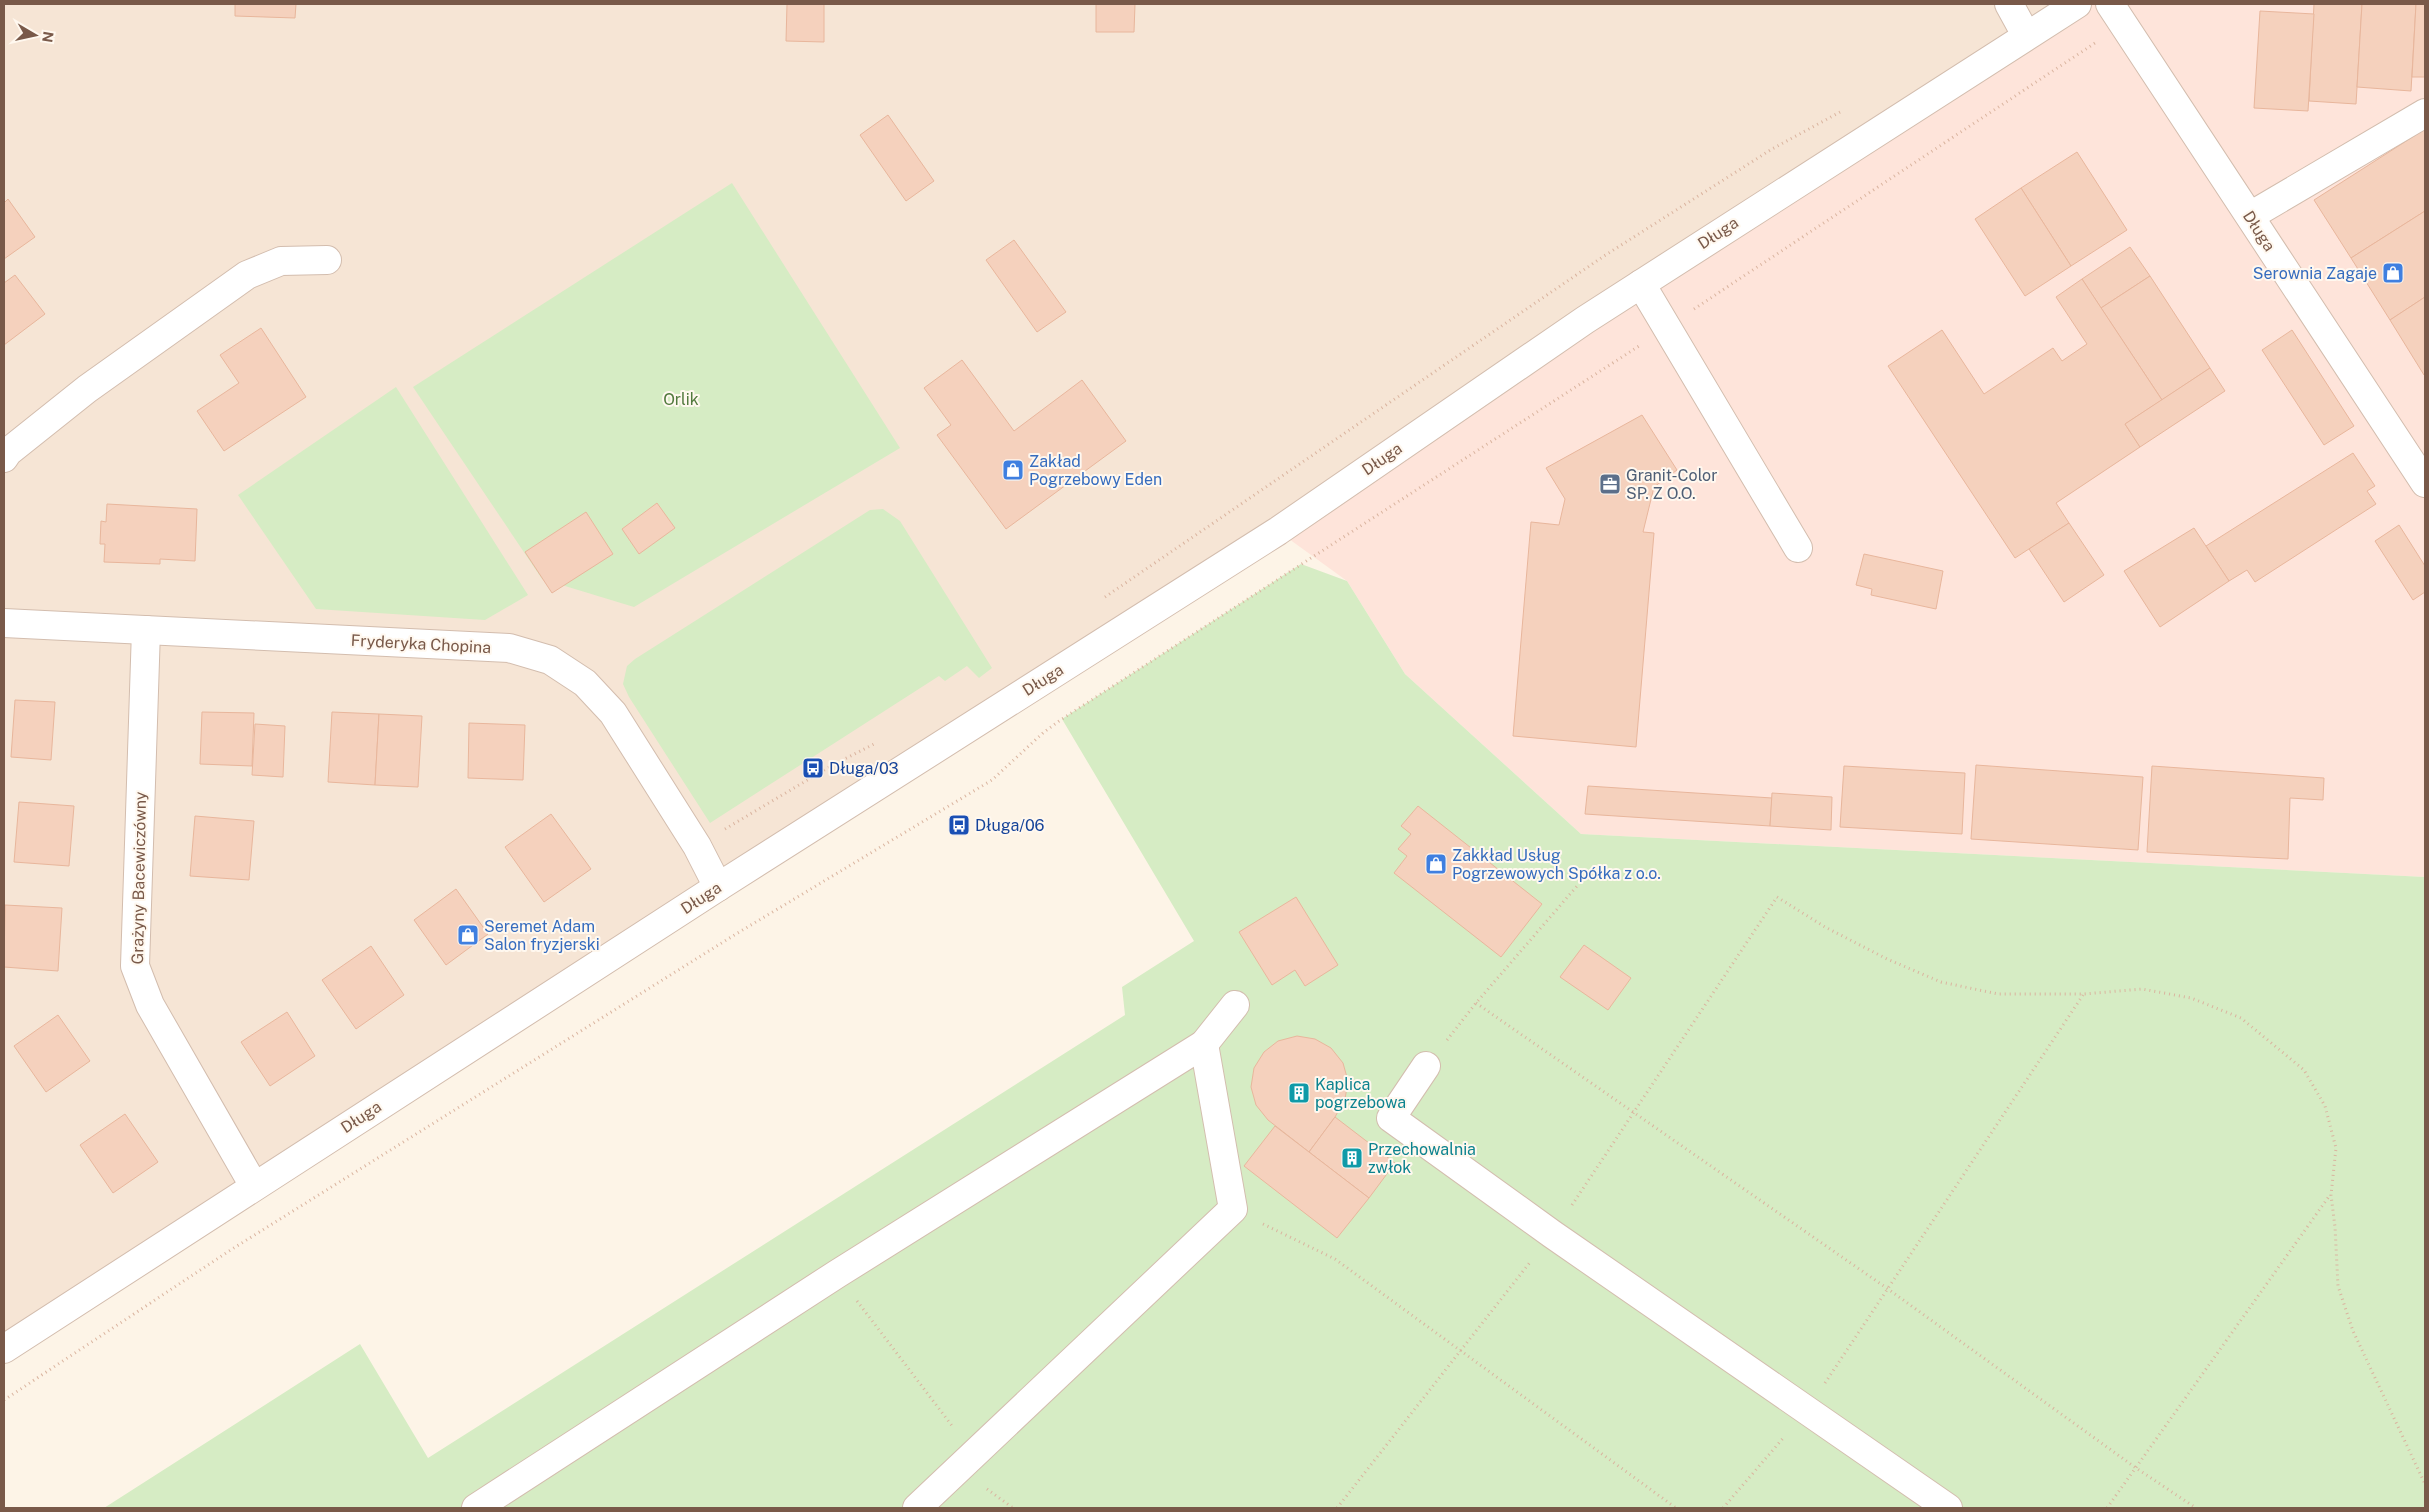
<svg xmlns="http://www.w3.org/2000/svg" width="2429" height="1512" viewBox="0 0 2429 1512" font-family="'Public Sans',sans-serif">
<rect width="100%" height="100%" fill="#fdf4e7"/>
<!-- residential -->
<path fill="#f6e5d5" d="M4,4H2077L4,1349Z"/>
<!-- commercial -->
<path fill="#fee4da" d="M2077,4H2425V877L1581,834L1405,674L1347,581L1278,531Z"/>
<!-- green -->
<g fill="#d6ecc4">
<path d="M732,183L900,448L634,607L542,579L413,387Z"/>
<path d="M396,387L528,595L485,620L316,609L238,495Z"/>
<path d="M883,509L900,521L992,668L979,678L967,666L945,681L939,676L710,823L629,697L623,684L627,666L635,659L870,510Z"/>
<path d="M1301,564L1347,581L1405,674L1581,834L2425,877V1508H104L360,1344L428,1458L1125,1015L1122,987L1194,941L1062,719Z"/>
</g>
<!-- building -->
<g fill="#f5d1bd" stroke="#e8b69c">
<path d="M235,4H296L295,18L235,16Z"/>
<path d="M787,4H824V42L786,41Z"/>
<path d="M1096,4H1135L1134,32H1096Z"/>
<path d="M2314,4H2362L2356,104L2309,101Z"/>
<path d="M2362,4H2416L2411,91L2357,87Z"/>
<path d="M2416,4H2425V77H2412Z"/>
<path d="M2260,11L2314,14L2308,111L2254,108Z"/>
<path d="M888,115L934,181L906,201L860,135Z"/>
<path d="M2425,129V211L2351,258L2314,200Z"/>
<path d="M2077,152L2127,230L2071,266L2021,188Z"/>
<path d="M2021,188L2071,266L2025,296L1975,219Z"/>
<path d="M8,199L35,237L4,259V203Z"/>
<path d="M2425,211V297L2390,320L2351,258Z"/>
<path d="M1014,240L1066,312L1037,332L986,260Z"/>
<path d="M2130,247L2150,276L2101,308L2082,279Z"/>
<path d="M15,275L45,314L4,345V283Z"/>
<path d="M2150,276L2210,368L2162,400L2101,308Z"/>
<path d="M2082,279L2162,400L2125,424L2140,447L2056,503L2069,523L2015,558L1888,366L1942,330L1984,394L2053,348L2062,361L2087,344L2056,297Z"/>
<path d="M2425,297V375H2424L2390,320Z"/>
<path d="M261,328L306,397L224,451L197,411L239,383L220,355Z"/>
<path d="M2292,330L2354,426L2324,445L2262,350Z"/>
<path d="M962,360L1014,431L1082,380L1126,441L1006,529L937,435L951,425L924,388Z"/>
<path d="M2210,368L2225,391L2140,447L2125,424Z"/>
<path d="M1642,415L1677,470L1654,487L1643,532L1654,533L1636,747L1513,736L1531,522L1559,525L1565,499L1546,468Z"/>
<path d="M2353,453L2375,486L2367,491L2376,504L2255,582L2247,570L2229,581L2206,546Z"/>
<path d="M657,503L675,528L639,554L622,529Z"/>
<path d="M107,504L197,509L195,561L160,559V564L104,562L105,544H100L101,521L106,522Z"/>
<path d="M586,512L613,554L552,593L525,552Z"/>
<path d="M2069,523L2104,575L2064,602L2029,549Z"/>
<path d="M2399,525L2425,566V592L2413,600L2375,541Z"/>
<path d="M2194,528L2229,581L2160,627L2124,571Z"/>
<path d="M1864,554L1943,571L1936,609L1871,595L1872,589L1856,585Z"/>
<path d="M15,700L55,702L51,760L11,757Z"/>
<path d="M202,712L254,713L252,766L200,764Z"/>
<path d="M332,712L379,714L375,785L328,782Z"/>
<path d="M379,714L422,716L418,787L375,785Z"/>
<path d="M469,723L525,725L523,780L468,778Z"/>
<path d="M255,724L285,726L283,777L252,775Z"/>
<path d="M1976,765L2143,777L2138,850L1971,839Z"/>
<path d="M1844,766L1965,773L1962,834L1840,827Z"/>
<path d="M2152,766L2324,778L2323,800L2290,798L2288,859L2147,852Z"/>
<path d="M1588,786L1772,798L1770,826L1585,814Z"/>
<path d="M1772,793L1832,797L1831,830L1770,826Z"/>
<path d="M19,802L74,806L69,866L14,862Z"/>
<path d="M1418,806L1542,904L1501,957L1394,873L1407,856L1398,849L1411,834L1401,826Z"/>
<path d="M551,814L591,869L544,902L505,847Z"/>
<path d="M195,816L254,821L249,880L190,876Z"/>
<path d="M456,889L488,934L446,965L414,920Z"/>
<path d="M1296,897L1338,965L1305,986L1295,970L1272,985L1239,932Z"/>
<path d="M5,905L62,908L58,971L4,967Z"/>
<path d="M1584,945L1631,978L1608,1010L1560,977Z"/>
<path d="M371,946L404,995L356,1029L322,980Z"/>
<path d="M287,1012L315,1056L270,1086L241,1042Z"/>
<path d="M58,1015L90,1061L46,1092L14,1046Z"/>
<path d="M1297,1036L1315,1039L1331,1048L1343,1063L1348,1081L1345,1099L1335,1117L1309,1152L1268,1120L1256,1105L1251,1087L1254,1068L1264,1052L1278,1041Z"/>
<path d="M125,1114L158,1162L113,1193L80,1145Z"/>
<path d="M1335,1117L1395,1163L1369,1198L1309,1152Z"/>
<path d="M1275,1126L1369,1198L1337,1238L1244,1166Z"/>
</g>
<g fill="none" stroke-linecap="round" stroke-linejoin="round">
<!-- minor casing -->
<g stroke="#d3bdae" stroke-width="30">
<g id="minor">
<path d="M2009,4L2026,35"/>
<path d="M2110,4L2425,483"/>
<path d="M2250,216L2425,113"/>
<path d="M1641,284L1798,548"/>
<path d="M4,458L8,452L87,389L247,275L281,261L327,260"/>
<path d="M4,623L509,648L550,660L585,683L613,713L697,846L718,887"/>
<path d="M146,630L135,966L150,1005L254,1186"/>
<path d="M1426,1066L1391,1118L1552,1234L1948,1508"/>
<path d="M4,1349L718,887L1278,531L1585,320L2077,4"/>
<path d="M476,1508L837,1274L1204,1044L1235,1005"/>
<path d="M917,1508L1233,1209L1204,1044"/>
</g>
</g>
<!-- path -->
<g stroke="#dab49f" stroke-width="3" stroke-dasharray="1 4" stroke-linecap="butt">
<path d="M1694,309L2095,43"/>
<path d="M1105,597L1604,256L1772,149L1842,111"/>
<path d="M725,829L831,766L876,743"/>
<path d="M1476,1003L1888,1289L2136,1468L2196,1508"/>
<path d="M1447,1040L1476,1003L1577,886"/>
<path d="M1572,1205L1777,897L1825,927L1887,959L1941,982L1998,994H2084L2142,989L2191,998L2241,1018L2304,1070L2325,1106L2336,1148L2331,1195L2335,1227L2338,1286L2353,1331L2425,1484"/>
<path d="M1263,1224L1335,1259L1676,1508"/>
<path d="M857,1301L953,1427"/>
<path d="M1825,1383L2083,995"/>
<path d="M4,1400L229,1251L736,934L992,780L1044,732L1062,719L1639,346"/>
<path d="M987,1489L1013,1508"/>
<path d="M1337,1508L1531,1261"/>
<path d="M1723,1508L1785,1436"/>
<path d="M2107,1508L2330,1195"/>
</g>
<!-- minor -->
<use href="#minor" stroke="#fff" stroke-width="28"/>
</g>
<!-- icons -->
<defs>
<g id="shop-square" transform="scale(1.125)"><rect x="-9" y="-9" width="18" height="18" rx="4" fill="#3f7fe0" stroke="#fff8ef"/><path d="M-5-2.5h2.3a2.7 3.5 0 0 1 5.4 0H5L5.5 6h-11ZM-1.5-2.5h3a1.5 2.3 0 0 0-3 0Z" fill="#fff"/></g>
<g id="office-square" transform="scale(1.125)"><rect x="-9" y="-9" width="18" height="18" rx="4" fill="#5c6f8a" stroke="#fff8ef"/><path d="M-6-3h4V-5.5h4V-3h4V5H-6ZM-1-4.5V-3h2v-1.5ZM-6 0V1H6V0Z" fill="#fff"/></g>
<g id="bus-square" transform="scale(1.125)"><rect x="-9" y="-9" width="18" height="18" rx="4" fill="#1a4fb4" stroke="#fff8ef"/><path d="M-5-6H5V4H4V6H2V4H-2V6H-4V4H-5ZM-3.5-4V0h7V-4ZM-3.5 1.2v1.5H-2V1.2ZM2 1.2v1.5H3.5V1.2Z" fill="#fff"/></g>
<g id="building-square" transform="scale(1.125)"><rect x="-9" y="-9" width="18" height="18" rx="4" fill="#0f9aa8" stroke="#fff8ef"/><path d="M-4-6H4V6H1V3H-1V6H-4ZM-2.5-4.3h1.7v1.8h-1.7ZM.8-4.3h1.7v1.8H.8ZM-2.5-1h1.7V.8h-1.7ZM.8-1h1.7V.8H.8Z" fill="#fff"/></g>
</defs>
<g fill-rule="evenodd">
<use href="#shop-square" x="2393" y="273"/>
<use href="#shop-square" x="1013" y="470"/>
<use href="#office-square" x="1610" y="484"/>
<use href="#bus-square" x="813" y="768"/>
<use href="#bus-square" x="959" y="825"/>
<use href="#shop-square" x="1436" y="864"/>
<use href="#shop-square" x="468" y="935"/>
<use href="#building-square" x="1299" y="1093"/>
<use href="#building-square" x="1352" y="1158"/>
</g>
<g text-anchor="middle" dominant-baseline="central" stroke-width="4" stroke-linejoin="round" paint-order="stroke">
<!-- street labels -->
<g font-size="16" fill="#795949" stroke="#fff8ef">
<text transform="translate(2259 231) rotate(57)">Długa</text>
<text transform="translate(1718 233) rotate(-33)">Długa</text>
<text transform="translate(1382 459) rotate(-34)">Długa</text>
<text transform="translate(421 644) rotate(3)">Fryderyka Chopina</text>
<text transform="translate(1043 680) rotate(-32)">Długa</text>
<text transform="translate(139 878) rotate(-89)">Grażyny Bacewiczówny</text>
<text transform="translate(701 898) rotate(-33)">Długa</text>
<text transform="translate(361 1117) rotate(-33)">Długa</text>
</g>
<!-- shop labels -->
<g font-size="16" fill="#366cbe" stroke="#fff8ef" text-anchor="start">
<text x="2377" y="273" text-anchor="end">Serownia Zagaje</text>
<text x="1029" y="461">Zakład<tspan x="1029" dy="18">Pogrzebowy Eden</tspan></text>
<text x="1452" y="855">Zakkład Usług<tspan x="1452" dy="18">Pogrzewowych Spółka z o.o.</tspan></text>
<text x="484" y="926">Seremet Adam<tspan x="484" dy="18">Salon fryzjerski</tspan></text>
</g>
<!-- park labels -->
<g font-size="16" fill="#527a3e" stroke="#fff8ef">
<text x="681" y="399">Orlik</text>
</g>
<!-- service labels -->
<g font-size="16" fill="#4e5e75" stroke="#fff8ef" text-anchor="start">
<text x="1626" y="475">Granit-Color<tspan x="1626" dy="18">SP. Z O.O.</tspan></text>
</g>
<!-- transit labels -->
<g font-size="16" fill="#164399" stroke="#fff8ef" text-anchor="start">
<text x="829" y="768">Długa/03</text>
<text x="975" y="825">Długa/06</text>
</g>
<!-- culture labels -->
<g font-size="16" fill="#0d838f" stroke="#fff8ef" text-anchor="start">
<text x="1315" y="1084">Kaplica<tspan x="1315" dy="18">pogrzebowa</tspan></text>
<text x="1368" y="1149">Przechowalnia<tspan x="1368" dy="18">zwłok</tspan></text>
</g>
</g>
<!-- border -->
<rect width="2429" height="1512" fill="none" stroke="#795949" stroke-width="10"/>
<!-- north arrow -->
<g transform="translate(35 35) rotate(99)" stroke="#fff8ef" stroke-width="4" paint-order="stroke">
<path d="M0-4L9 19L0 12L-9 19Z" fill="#795949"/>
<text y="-8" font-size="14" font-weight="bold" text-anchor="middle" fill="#795949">N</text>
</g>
</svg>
